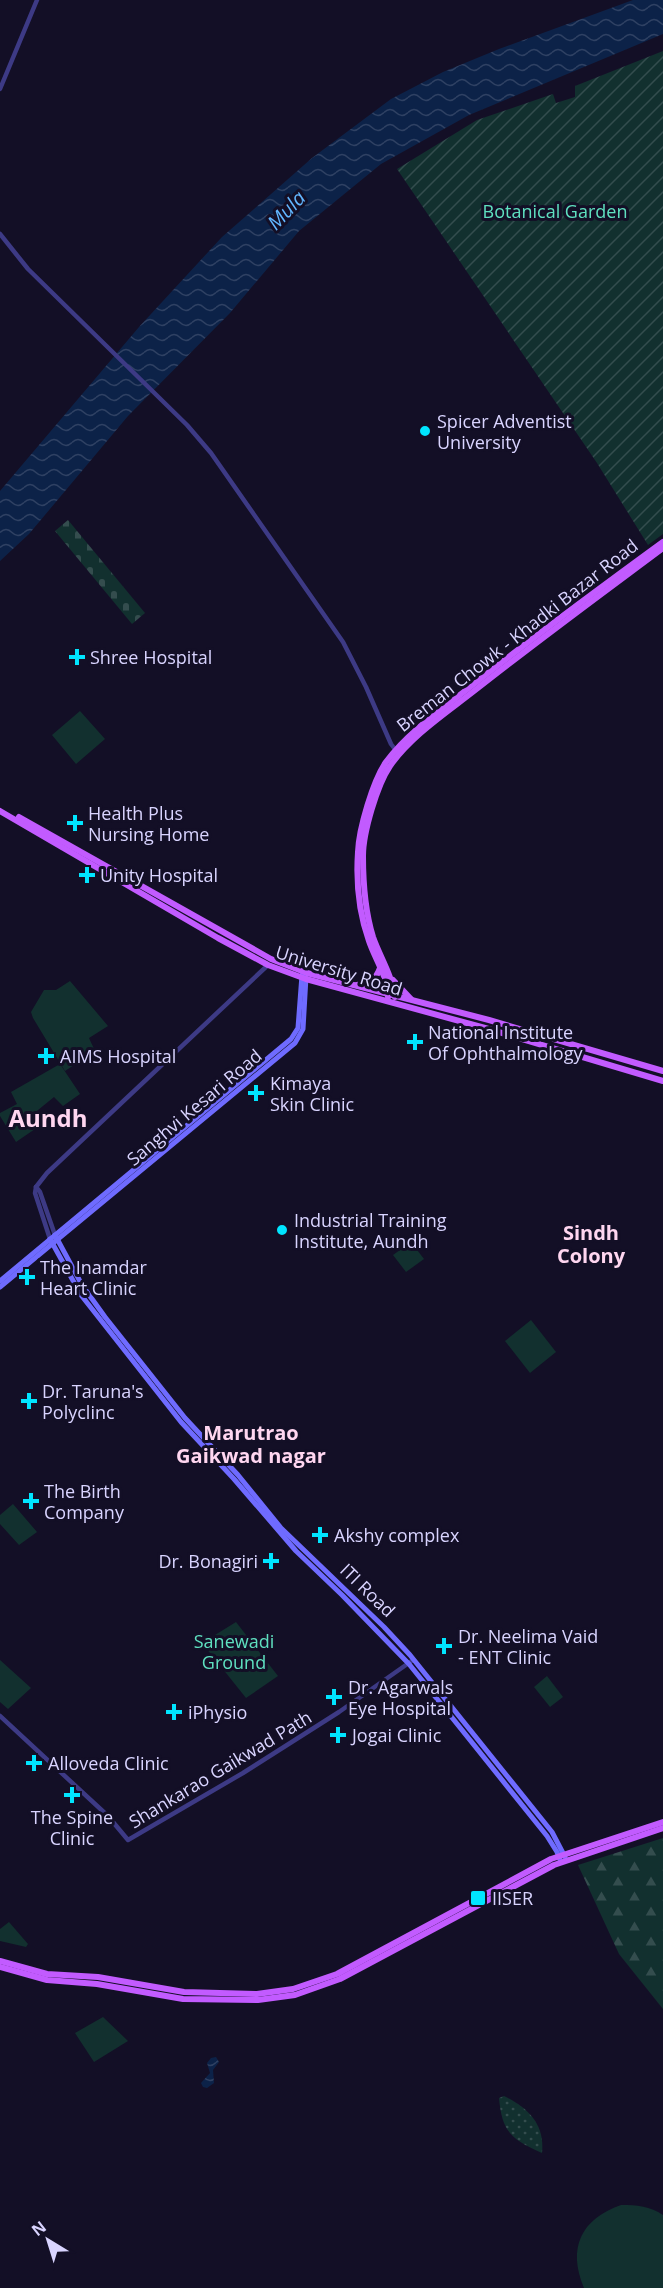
<svg xmlns="http://www.w3.org/2000/svg" width="663" height="2288" viewBox="0 0 663 2288" font-family="'Open Sans',sans-serif">
<defs>
<pattern id="grass-dots" width="8" height="8" patternUnits="userSpaceOnUse" patternTransform="scale(1.5)"><rect width="8" height="8" fill="#12302f"/><path d="M2 2h.1M6 6h.1" fill="none" stroke="#344d4e" stroke-width="1.8" stroke-linecap="round"/></pattern>
<pattern id="forest-firs" width="22" height="20" patternUnits="userSpaceOnUse" patternTransform="scale(1.5)"><rect width="22" height="20" fill="#12302f"/><path d="M5 1l3.5 6h-7zM16 11l3.5 6h-7z" fill="#344d4e"/></pattern>
<pattern id="cemetery-stones" width="16" height="16" patternUnits="userSpaceOnUse" patternTransform="scale(1.5)"><rect width="16" height="16" fill="#12302f"/><path d="M2 7V4a2 2 0 0 1 4 0v3zM10 15v-3a2 2 0 0 1 4 0v3z" fill="#344d4e"/></pattern>
<pattern id="garden-furrows" width="10" height="10" patternUnits="userSpaceOnUse" patternTransform="scale(1.5)"><rect width="10" height="10" fill="#12302f"/><path d="M-1 1l2-2M0 10L10 0M9 11l2-2" fill="none" stroke="#344d4e"/></pattern>
<pattern id="water-waves" width="16" height="10" patternUnits="userSpaceOnUse" patternTransform="scale(1.5)"><rect width="16" height="10" fill="#0c2248"/><path d="M0 5q4-4 8 0t8 0" fill="none" stroke="#2f4163"/></pattern>
</defs>
<rect width="100%" height="100%" fill="#130f26"/>
<!-- grass -->
<path fill="url(#grass-dots)" d="M504,2096C528,2108 545,2124 542,2153C511,2139 502,2132 499,2098Z"/>
<!-- forest -->
<path fill="url(#forest-firs)" d="M663,1838V2009L619,1954L578,1865Z"/>
<!-- cemetery -->
<path fill="url(#cemetery-stones)" d="M68,520L145,613L132,624L55,531Z"/>
<!-- park -->
<g fill="#12302f">
<path d="M80,711L105,739L76,764L52,735Z"/>
<path d="M70,981L108,1026L89,1038L95,1051L65,1071L33,1018L31,1012L44,990H56Z"/>
<path d="M60,1064L80,1094L63,1106L54,1097L27,1119L35,1129L16,1142L0,1116V1113L17,1104L11,1092Z"/>
<path d="M411,1242L424,1259L406,1272L393,1255Z"/>
<path d="M531,1320L556,1352L530,1373L505,1341Z"/>
<path d="M13,1504L37,1532L19,1545L0,1524V1515Z"/>
<path d="M236,1622L278,1676L246,1698L202,1643Z"/>
<path d="M0,1660L31,1688L8,1709L0,1702Z"/>
<path d="M547,1676L563,1697L550,1707L534,1687Z"/>
<path d="M9,1922L28,1944L26,1947L0,1941V1929Z"/>
<path d="M103,2017L128,2041L94,2062L75,2033Z"/>
<path d="M621,2205C637,2205 650,2206 663,2215V2288H584C567,2248 581,2219 621,2205Z"/>
</g>
<!-- garden -->
<path fill="url(#garden-furrows)" d="M663,51V534L648,545L597,463L397,169L477,120L553,94L556,103L575,97V86Z"/>
<!-- water -->
<g fill="url(#water-waves)">
<path d="M633,0H663V34L469,115L381,164L299,231L230,313L128,416L29,534L0,561V491L139,327L222,237L312,158L391,99L443,72L499,49Z"/>
<path d="M216,2057L219,2062L213,2070L214,2083L207,2088L203,2087L201,2083L210,2073L207,2063L211,2058Z"/>
</g>
<g fill="none" stroke-linecap="round" stroke-linejoin="round">
<!-- tertiary -->
<g stroke="#3d3a85" stroke-width="4.5">
<path d="M0,89L37,0"/>
<path d="M0,234L28,269L187,425L211,453L343,642L366,687L391,744L397,752"/>
<path d="M36,1187L47,1173L268,965"/>
<path d="M36,1187L35,1193L50,1239"/>
<path d="M36,1187L40,1192L55,1235"/>
<path d="M0,1716L108,1816L128,1840L243,1773L339,1712L413,1660"/>
</g>
<!-- secondary -->
<g stroke="#6f6bff" stroke-width="5">
<path d="M55,1235L82,1285L105,1317L185,1418L238,1475L281,1528L384,1627L410,1655L552,1832L565,1857"/>
<path d="M50,1239L81,1295L181,1422L234,1479L296,1551L342,1595L409,1664L547,1836L557,1852L561,1862"/>
<path d="M0,1281L291,1039L298,1028L302,975"/>
<path d="M0,1287L295,1043L303,1029L306,977"/>
</g>
<!-- primary -->
<g stroke="#c25bff" stroke-width="6">
<path d="M0,811L218,938L268,965L306,979L485,1028L663,1081"/>
<path d="M19,817L271,959L307,973L489,1020L663,1071"/>
<path d="M393,980L411,999"/>
<path d="M357,985C369,983 376,980 380,968"/>
<path d="M388,997C388,977 375,959 369,941C359,913 356,881 358,852C359,828 373,781 386,762C409,731 445,707 474,684C536,635 600,588 663,542"/>
<path d="M395,997C392,975 380,957 373,937C365,911 363,884 363,856C363,833 377,785 390,766C411,736 446,713 474,691C536,642 600,595 663,548"/>
<path d="M0,1961L47,1974L98,1977L184,1992L257,1994L293,1989L337,1974L551,1859L663,1822"/>
<path d="M0,1967L47,1980L97,1984L183,1999L258,2000L295,1995L340,1979L554,1865L663,1828"/>
</g>
</g>
<!-- markers -->
<g fill="#00e5ff" stroke="#130f26" stroke-width="2">
<circle cx="425" cy="431" r="6"/>
<path d="M74 648h6v6h6v6h-6v6h-6v-6h-6v-6h6z"/>
<path d="M72 814h6v6h6v6h-6v6h-6v-6h-6v-6h6z"/>
<path d="M84 866h6v6h6v6h-6v6h-6v-6h-6v-6h6z"/>
<path d="M412 1033h6v6h6v6h-6v6h-6v-6h-6v-6h6z"/>
<path d="M43 1047h6v6h6v6h-6v6h-6v-6h-6v-6h6z"/>
<path d="M253 1084h6v6h6v6h-6v6h-6v-6h-6v-6h6z"/>
<circle cx="282" cy="1230" r="6"/>
<path d="M24 1268h6v6h6v6h-6v6h-6v-6h-6v-6h6z"/>
<path d="M26 1392h6v6h6v6h-6v6h-6v-6h-6v-6h6z"/>
<path d="M28 1492h6v6h6v6h-6v6h-6v-6h-6v-6h6z"/>
<path d="M317 1526h6v6h6v6h-6v6h-6v-6h-6v-6h6z"/>
<path d="M268 1552h6v6h6v6h-6v6h-6v-6h-6v-6h6z"/>
<path d="M441 1637h6v6h6v6h-6v6h-6v-6h-6v-6h6z"/>
<path d="M331 1688h6v6h6v6h-6v6h-6v-6h-6v-6h6z"/>
<path d="M171 1703h6v6h6v6h-6v6h-6v-6h-6v-6h6z"/>
<path d="M335 1726h6v6h6v6h-6v6h-6v-6h-6v-6h6z"/>
<path d="M31 1754h6v6h6v6h-6v6h-6v-6h-6v-6h6z"/>
<path d="M69 1786h6v6h6v6h-6v6h-6v-6h-6v-6h6z"/>
<rect x="470" y="1890" width="16" height="16" rx="3"/>
</g>
<g text-anchor="middle" dominant-baseline="central" stroke-width="6" stroke-linejoin="round" paint-order="stroke">
<!-- park labels -->
<g font-size="18" fill="#5fe0c0" stroke="#130f26">
<text x="555" y="211">Botanical Garden</text>
<text x="234" y="1641">Sanewadi<tspan x="234" dy="21">Ground</tspan></text>
</g>
<!-- poi labels -->
<g font-size="18" fill="#d9d4ff" stroke="#130f26" text-anchor="start">
<text x="437" y="421">Spicer Adventist<tspan x="437" dy="21">University</tspan></text>
<text x="90" y="657">Shree Hospital</text>
<text x="88" y="813">Health Plus<tspan x="88" dy="21">Nursing Home</tspan></text>
<text x="100" y="875">Unity Hospital</text>
<text x="428" y="1032">National Institute<tspan x="428" dy="21">Of Ophthalmology</tspan></text>
<text x="60" y="1056">AIMS Hospital</text>
<text x="270" y="1083">Kimaya<tspan x="270" dy="21">Skin Clinic</tspan></text>
<text x="294" y="1220">Industrial Training<tspan x="294" dy="21">Institute, Aundh</tspan></text>
<text x="40" y="1267">The Inamdar<tspan x="40" dy="21">Heart Clinic</tspan></text>
<text x="42" y="1391">Dr. Taruna's<tspan x="42" dy="21">Polyclinc</tspan></text>
<text x="44" y="1491">The Birth<tspan x="44" dy="21">Company</tspan></text>
<text x="334" y="1535">Akshy complex</text>
<text x="258" y="1561" text-anchor="end">Dr. Bonagiri</text>
<text x="458" y="1636">Dr. Neelima Vaid<tspan x="458" dy="21">- ENT Clinic</tspan></text>
<text x="348" y="1687">Dr. Agarwals<tspan x="348" dy="21">Eye Hospital</tspan></text>
<text x="188" y="1712">iPhysio</text>
<text x="352" y="1735">Jogai Clinic</text>
<text x="48" y="1763">Alloveda Clinic</text>
<text x="72" y="1817" text-anchor="middle">The Spine<tspan x="72" dy="21">Clinic</tspan></text>
<text x="492" y="1898">IISER</text>
</g>
<!-- street labels -->
<g font-size="18" fill="#d9d4ff" stroke="#130f26">
<text transform="translate(517 635) rotate(-38)">Breman Chowk - Khadki Bazar Road</text>
<text transform="translate(339 970) rotate(17)">University Road</text>
<text transform="translate(194 1107) rotate(-40)">Sanghvi Kesari Road</text>
<text transform="translate(368 1590) rotate(44)">ITI Road</text>
<text transform="translate(220 1769) rotate(-31)">Shankarao Gaikwad Path</text>
</g>
<!-- water labels -->
<g font-size="20" font-style="italic" fill="#62b6ff" stroke="#130f26">
<text transform="translate(286 210) rotate(-46)">Mula</text>
</g>
<!-- neighbourhood labels -->
<g font-size="20" font-weight="bold" fill="#ffd6f0" stroke="#130f26">
<text x="591" y="1232">Sindh<tspan x="591" dy="23">Colony</tspan></text>
<text x="251" y="1432">Marutrao<tspan x="251" dy="23">Gaikwad nagar</tspan></text>
</g>
<!-- district labels -->
<g font-size="24" font-weight="bold" fill="#ffd6f0" stroke="#130f26">
<text x="48" y="1117">Aundh</text>
</g>
</g>
<!-- north arrow -->
<g transform="translate(48 2240) rotate(322)" stroke="#130f26" stroke-width="4.5" paint-order="stroke">
<path d="M0-4.5L10 22L0 15L-10 22Z" fill="#d9d4ff"/>
<text y="-9" font-size="16" font-weight="bold" text-anchor="middle" fill="#d9d4ff">N</text>
</g>
</svg>
